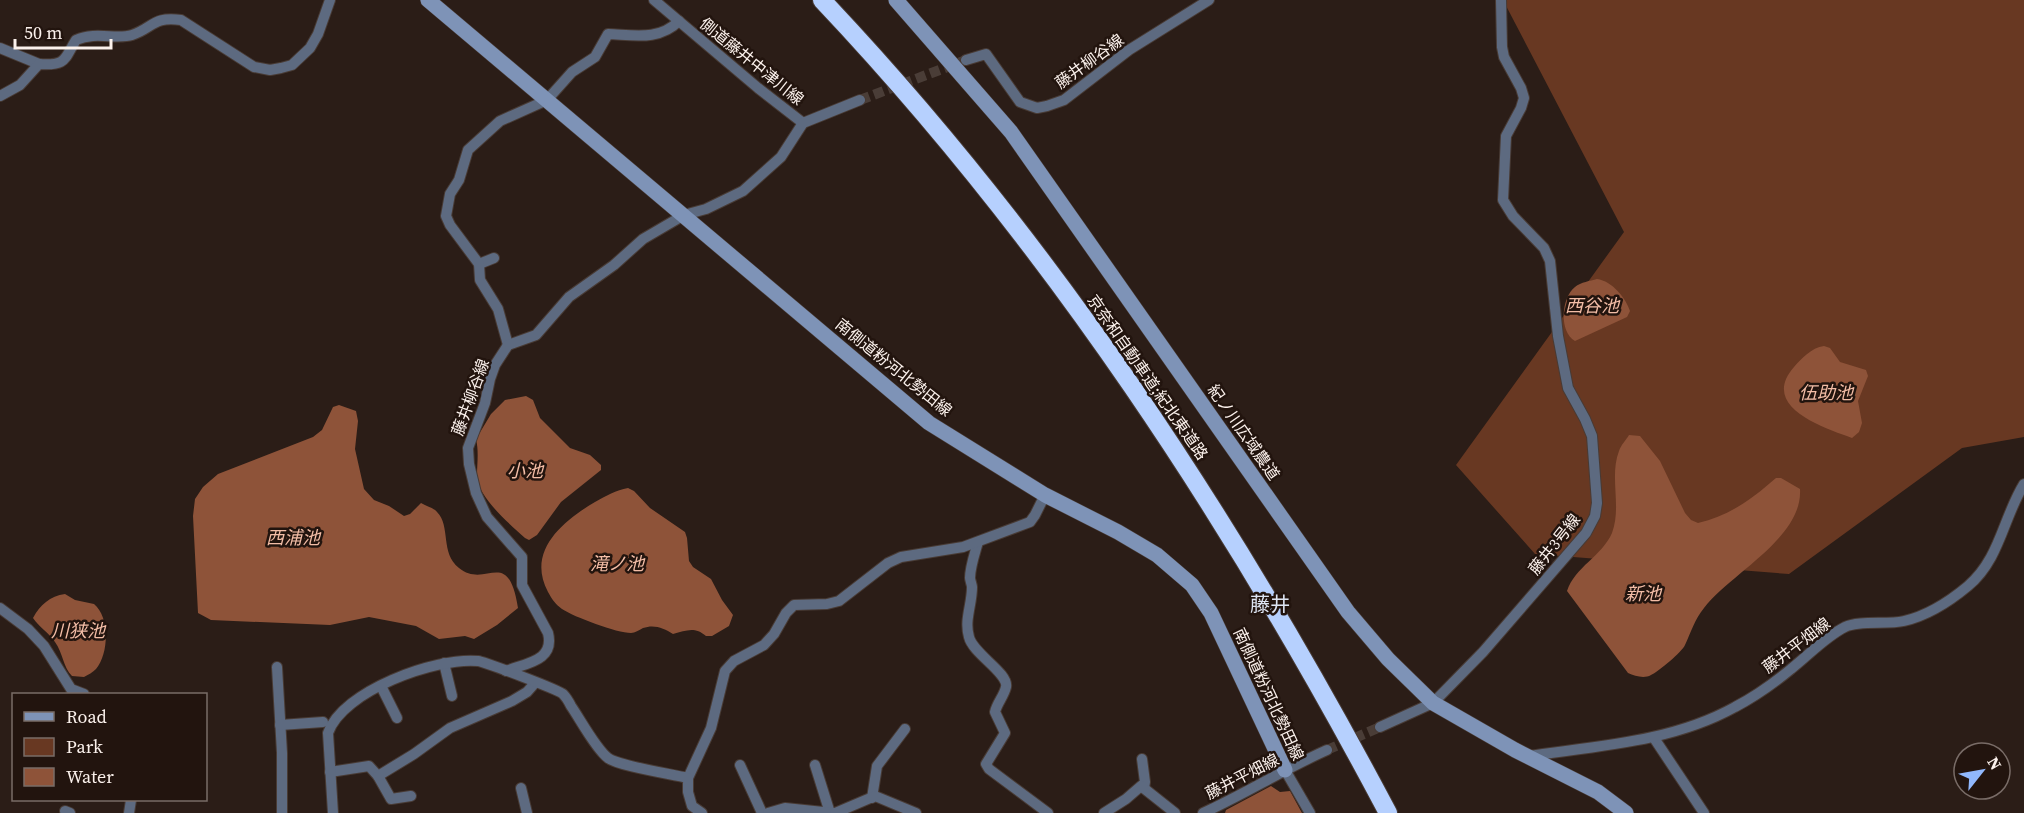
<svg xmlns="http://www.w3.org/2000/svg" width="2024" height="813" viewBox="0 0 2024 813" font-family="'Source Serif 4','Noto Sans JP',serif">
<rect width="100%" height="100%" fill="#2b1d17"/>
<!-- green -->
<path fill="#683822" d="M1503,0H2024V437L1962,448L1789,574L1535,554L1456,465L1624,232Z"/>
<!-- water -->
<g fill="#8e5339">
<path d="M1597,279C1612,281 1626,298 1630,311L1627,317L1575,341C1559,332 1561,298 1575,287C1581,282 1590,281 1597,279Z"/>
<path d="M1824,346L1830,348L1840,362L1866,370L1868,376L1858,401L1862,423L1859,432L1852,438C1824,428 1759,407 1794,367C1802,358 1811,348 1824,346Z"/>
<path d="M526,396L533,400L540,418L570,448L590,455L601,465V470L561,502L537,535L529,540L525,538C510,524 478,498 477,476C477,463 479,452 476,439L491,414L505,400Z"/>
<path d="M339,405L356,411L358,421L355,449L364,489L374,500L389,506L404,516L410,514L421,503C426,506 434,508 437,512C451,526 440,553 459,568C486,590 508,545 518,608L497,625L474,639L465,636L439,639L416,626L369,617L330,625L211,620L198,613L193,516L195,499L203,487L218,474L313,437L322,430L333,407Z"/>
<path d="M1629,435L1640,436L1660,461L1685,513L1691,520L1698,523C1729,516 1752,499 1776,478H1781L1800,489C1803,538 1731,573 1704,608C1695,619 1691,632 1685,645C1682,652 1658,672 1651,675C1644,679 1635,676 1628,673L1567,591C1575,567 1602,556 1612,533C1622,506 1609,477 1619,451C1621,445 1626,440 1629,435Z"/>
<path d="M628,488L634,491L650,508L685,532L687,538L689,561L693,567L711,579L722,600L733,615L729,626L712,636H706C694,626 686,631 673,634C664,628 654,624 643,628C639,630 635,633 631,633C617,633 574,617 562,609C555,604 552,599 548,592C526,551 563,521 595,502C606,496 616,490 628,488Z"/>
<path d="M65,594L75,600L94,604C110,617 109,654 96,669C93,672 88,675 84,677L72,676C63,667 63,653 55,642C49,633 39,627 33,618C40,605 50,596 65,594Z"/>
<path d="M1271,786L1280,792L1290,791L1302,813H1225L1226,810Z"/>
</g>
<g fill="none" stroke-linecap="round" stroke-linejoin="round">
<!-- street-tunnel -->
<g stroke="#4a3d37" stroke-width="10" stroke-dasharray="10 5" stroke-linecap="butt">
<path d="M860,100L966,60"/>
<path d="M1327,750L1380,727"/>
</g>
<!-- street casing -->
<g stroke="#483b35" stroke-width="12">
<g id="street">
<path d="M654,0L758,88L803,123"/>
<path d="M0,48L39,64"/>
<path d="M966,60L986,54L1020,102L1037,108L1047,106L1064,100L1129,50L1209,0"/>
<path d="M0,96L20,85L39,64C67,66 64,59 76,40C96,31 116,40 132,35C153,28 153,16 181,20L254,67L270,70L281,68L292,65L310,48L318,34L330,0"/>
<path d="M479,264L494,258"/>
<path d="M508,345L498,309L480,280L479,264L450,225L446,216L450,194L459,180L468,150L500,121L547,100L572,72L595,57L608,34C634,35 659,41 679,21"/>
<path d="M978,542C975,553 970,567 970,578C970,580 972,585 972,587C972,605 964,620 969,637C973,654 1009,673 1006,687C1004,696 997,703 995,712L1005,733L986,764L989,769L1048,813"/>
<path d="M0,608L28,629L44,646L71,689L84,694"/>
<path d="M444,663L452,696"/>
<path d="M277,667L282,753V813"/>
<path d="M506,671C526,663 555,661 548,633L522,585V557L487,517L476,493L469,464L468,448L485,403L490,379L495,365L508,345L536,335L569,297L614,265L643,239L684,215L706,209L743,191L781,157L803,123L860,100"/>
<path d="M381,686L397,718"/>
<path d="M280,725L323,722"/>
<path d="M1380,727L1433,703L1483,652L1586,533L1595,516L1597,503L1592,436L1585,419L1568,388L1558,336L1550,261L1544,248L1513,216L1503,200L1506,136L1521,108L1524,98L1521,88L1504,57L1502,47L1501,0"/>
<path d="M1654,738L1704,813"/>
<path d="M1528,756C1597,746 1672,742 1735,707C1754,697 1774,683 1791,669C1809,655 1825,637 1845,627C1860,620 1887,625 1904,621C1926,616 1950,601 1968,586C2000,559 2003,518 2024,484"/>
<path d="M1142,759L1145,782L1144,788"/>
<path d="M740,765L762,813"/>
<path d="M815,765L830,813"/>
<path d="M1285,770L1310,813"/>
<path d="M330,772L369,766L378,776L391,799L411,796"/>
<path d="M378,776L414,754L450,728L512,701L527,692L535,683"/>
<path d="M688,778L711,728L725,671L734,661L764,645L774,634L786,613L794,605L827,604L839,601L888,563L901,557L963,547L1030,522L1035,515L1045,495"/>
<path d="M521,788L527,813"/>
<path d="M872,798L877,766L905,729"/>
<path d="M65,811L70,813"/>
<path d="M129,813L131,800"/>
<path d="M333,813L328,733C342,691 436,657 478,661C485,662 559,690 563,694C566,697 569,702 571,706C580,719 596,749 608,758C618,766 672,774 688,778V792L692,806L702,813"/>
<path d="M768,813L785,808L833,813"/>
<path d="M835,813L875,796L916,813"/>
<path d="M1104,813L1126,799L1141,786L1175,813"/>
<path d="M1203,813C1245,794 1284,769 1327,750"/>
</g>
</g>
<!-- secondary casing -->
<g stroke="#483b35" stroke-width="16">
<g id="secondary">
<path d="M428,0L929,423L1045,495L1118,532L1157,555L1192,585L1211,613L1285,770"/>
<path d="M896,0L1011,132L1348,612L1388,659L1433,703L1515,750L1598,792L1626,813"/>
</g>
</g>
<!-- highway casing -->
<g stroke="#483b35" stroke-width="20">
<path id="highway" d="M822,0C1050,241 1233,520 1388,813"/>
</g>
<!-- street -->
<use href="#street" stroke="#5d6a80" stroke-width="10"/>
<!-- secondary -->
<use href="#secondary" stroke="#7e93b7" stroke-width="15"/>
<!-- highway -->
<use href="#highway" stroke="#b6d0fe" stroke-width="18"/>
</g>
<g text-anchor="middle" dominant-baseline="central" stroke-width="5" stroke-linejoin="round" paint-order="stroke">
<!-- street labels -->
<g font-size="16" fill="#fbf1ec" stroke="#22140e">
<text transform="translate(752 61) rotate(39)">側道藤井中津川線</text>
<text transform="translate(1089 61) rotate(-36)">藤井柳谷線</text>
<text transform="translate(894 367) rotate(39)">南側道粉河北勢田線</text>
<text transform="translate(1148 377) rotate(55)">京奈和自動車道;紀北東道路</text>
<text transform="translate(470 397) rotate(-70)">藤井柳谷線</text>
<text transform="translate(1244 432) rotate(55)">紀ノ川広域農道</text>
<text transform="translate(1554 544) rotate(-52)">藤井3号線</text>
<text transform="translate(1796 645) rotate(-37)">藤井平畑線</text>
<text transform="translate(1269 694) rotate(65)">南側道粉河北勢田線</text>
<text transform="translate(1242 776) rotate(-27)">藤井平畑線</text>
</g>
<!-- water labels -->
<g font-size="18" font-style="italic" fill="#f3bda6" stroke="#22140e">
<text x="1592" y="305">西谷池</text>
<text x="1826" y="392">伍助池</text>
<text x="525" y="470">小池</text>
<text x="293" y="537">西浦池</text>
<text x="617" y="563">滝ノ池</text>
<text x="1643" y="593">新池</text>
<text x="78" y="630">川狭池</text>
</g>
<!-- quarter labels -->
<g font-size="20" fill="#dde4f2" stroke="#22140e">
<text x="1270" y="604">藤井</text>
</g>
</g>
<!-- legend -->
<rect x="12" y="693" width="195" height="108" fill="#22140e" stroke="#796c67" stroke-width="1.5"/>
<rect x="24" y="712" width="30" height="9" fill="#7e93b7" stroke="#796c67" stroke-width="1.5"/>
<text x="66" y="723" font-size="18" fill="#fbf1ec">Road</text>
<rect x="24" y="738" width="30" height="18" fill="#683822" stroke="#796c67" stroke-width="1.5"/>
<text x="66" y="753" font-size="18" fill="#fbf1ec">Park</text>
<rect x="24" y="768" width="30" height="18" fill="#8e5339" stroke="#796c67" stroke-width="1.5"/>
<text x="66" y="783" font-size="18" fill="#fbf1ec">Water</text>
<!-- north arrow -->
<g transform="translate(1982 771) rotate(59)"><circle r="28" fill="#22140e" stroke="#796c67" stroke-width="1.5"/>
<path d="M0-4.5L10 22L0 15L-10 22Z" fill="#91b8fd"/>
<text y="-9" font-size="16" font-weight="bold" text-anchor="middle" fill="#fbf1ec">N</text>
</g>
<!-- scale -->
<path d="M15 39v9h96v-9" fill="none" stroke="#fbf1ec" stroke-width="3"/>
<text x="24" y="39" font-size="18" fill="#fbf1ec" stroke="#22140e" stroke-width="4.5" paint-order="stroke">50 m</text>
</svg>
